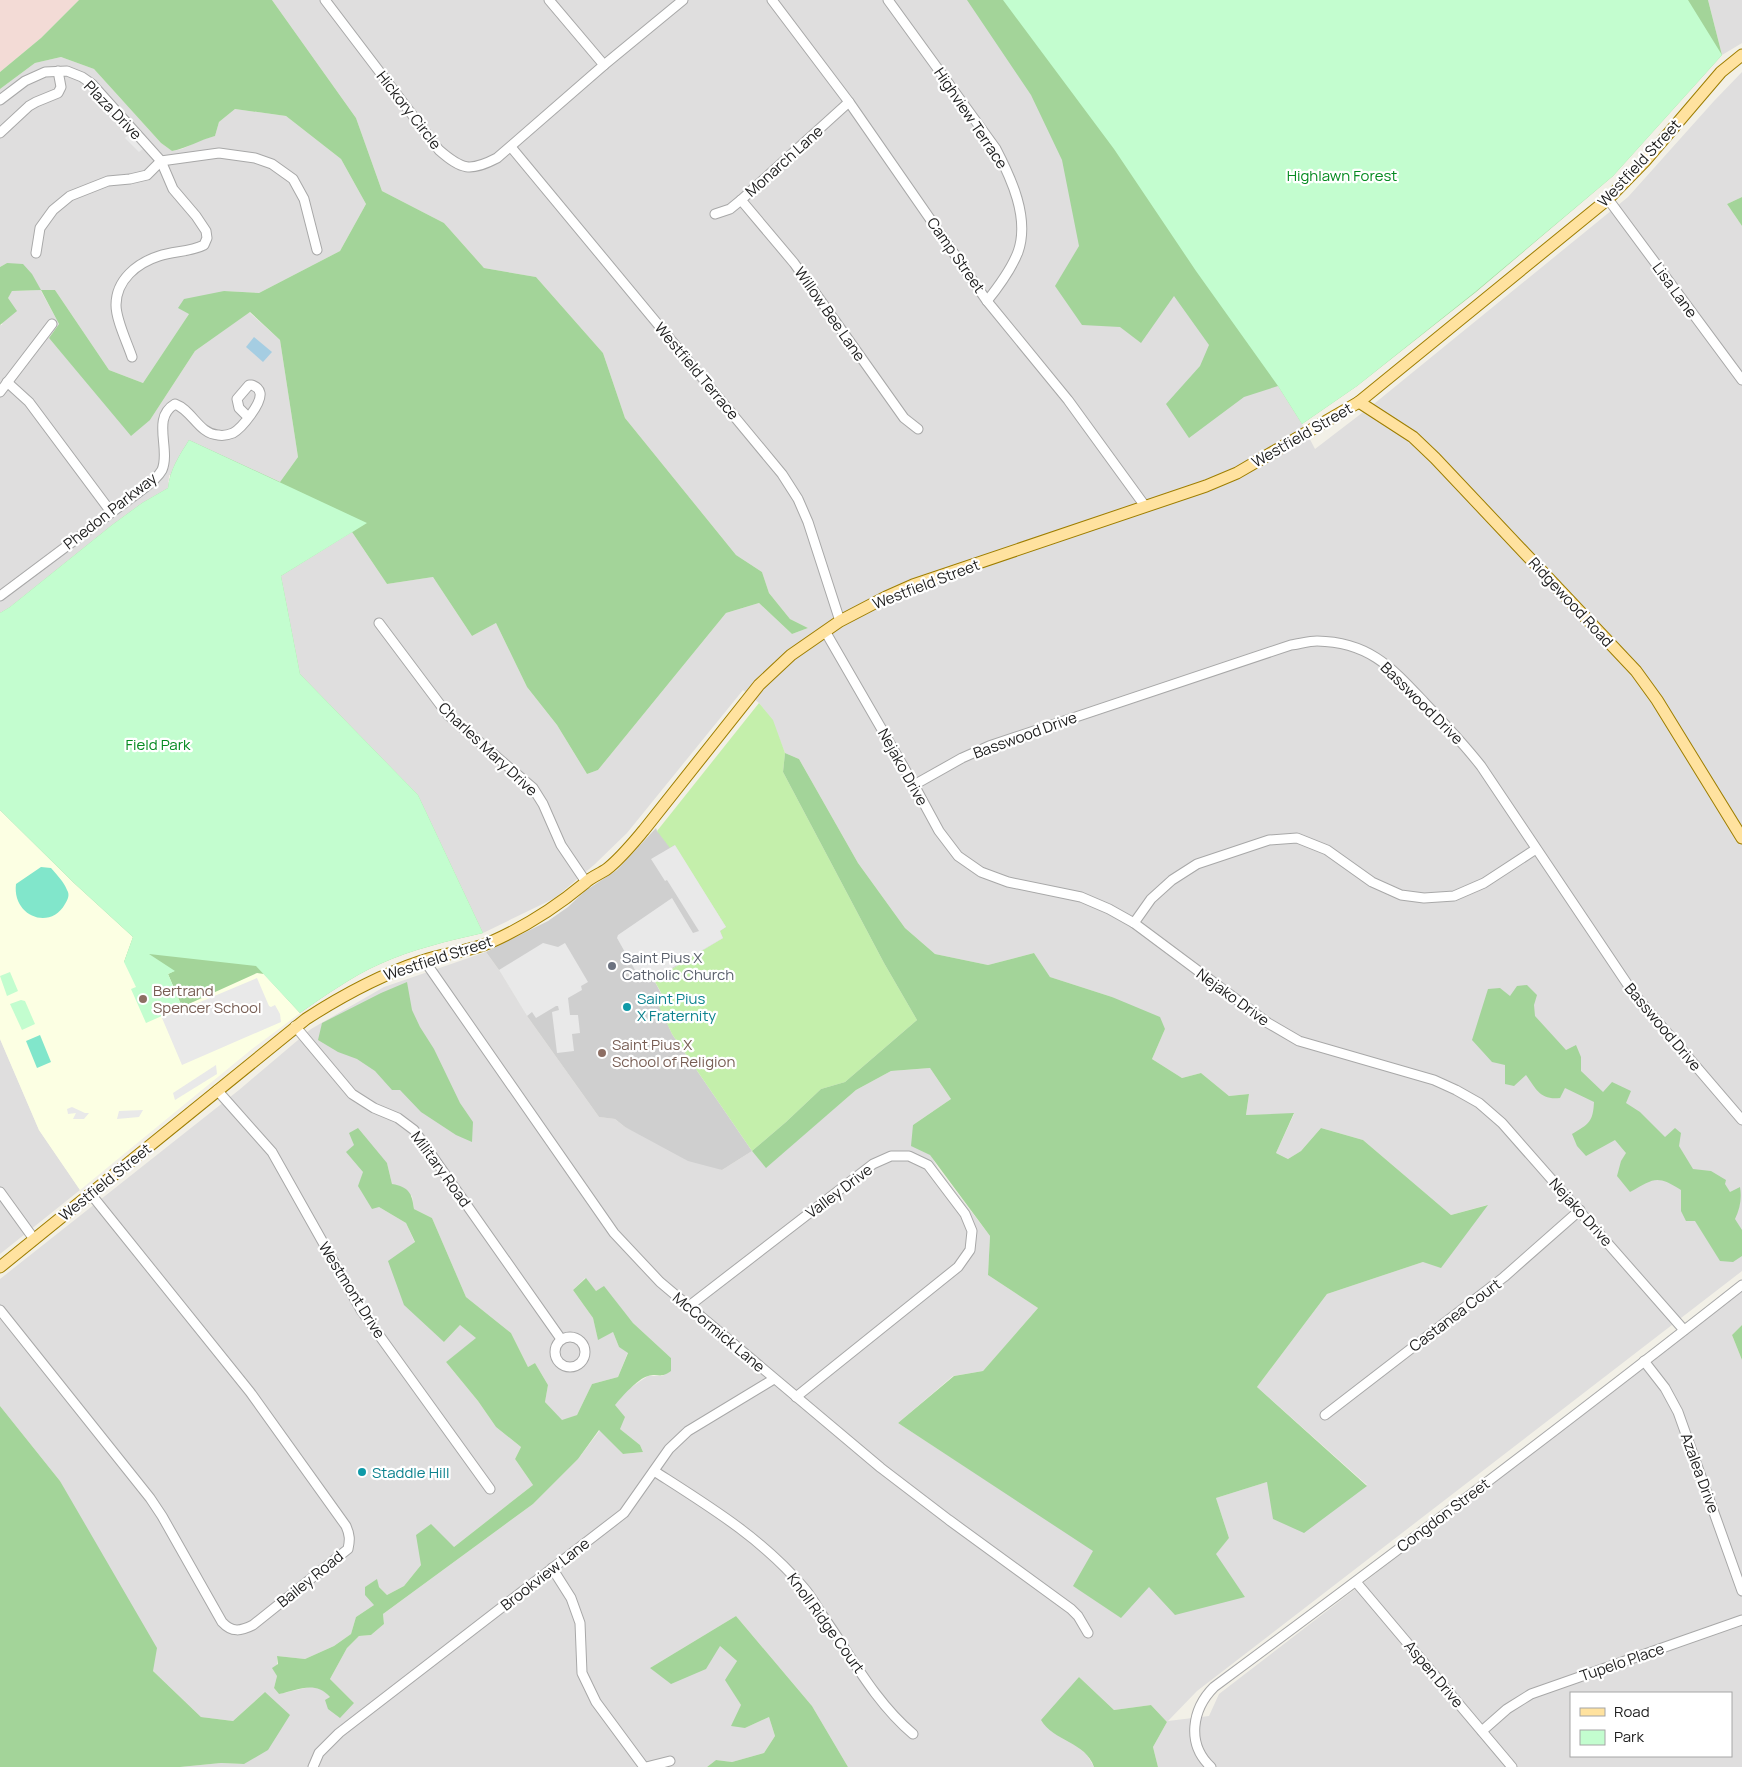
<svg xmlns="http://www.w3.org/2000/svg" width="1742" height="1767" viewBox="0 0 1742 1767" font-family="Manrope,sans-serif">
<rect width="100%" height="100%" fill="#f2f0e7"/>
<!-- residential -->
<g fill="#dfdede" fill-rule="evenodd">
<path d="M272,0H1003L1278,386L1302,424L1315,449L1375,403L1628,197L1714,101L1742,72V197L1727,204L1742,226V1271L1197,1691L1168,1721L1209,1716L1219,1694L1742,1291V1325L1732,1335L1742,1360V1767H1158L1153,1747L1167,1722L1151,1705L1114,1710L1079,1677L1053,1732L1076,1745L1087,1755L1094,1767H848L812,1706L736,1616L650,1668L719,1645L737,1661L726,1680L741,1705L745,1728L769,1717L775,1736L764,1753L732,1762L716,1760L707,1767H180L221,1763L244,1764L265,1692L233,1721L201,1717L153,1671L60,1481L0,1406V1279L239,1090L311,1029L384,987L486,952L499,970L527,1016L599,1117L615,1119L625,1127L722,1170L752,1151L766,1167L856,1090L891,1071L930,1068L951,1099L913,1125L938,1168L990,1236L988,1275L1038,1308L983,1371L953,1376L898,1423L1149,1586L1245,1597L1215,1554L1229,1538L1216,1498L1267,1482L1367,1485L1257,1387L1327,1294L1423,1262L1487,1205L1451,1215L1363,1140L1321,1128L1301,1151L1288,1159L1276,1153L1294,1114L1246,1115L1249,1094L1229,1096L1201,1073L1182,1078L1152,1059L1165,1029L1112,997L1050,977L1034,953L988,965L935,954L905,928L858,863L799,759L785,753L772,720L759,703L743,690L627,833L595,864L555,898L483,933L418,795L300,674L281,576L352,532L387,584L433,577L472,636L496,623L527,687L557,725L587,774L598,770L726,613L759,603L792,634L808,628L790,619L769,593L762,572L736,555L625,418L603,353L536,277L484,268L444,223L382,191L356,118ZM354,1146L387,1163L392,1184L412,1196L414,1209L432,1218L466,1297L511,1333L528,1367L535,1363L548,1385L545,1402L562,1421L577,1415L592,1384L618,1377L628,1352L619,1347L613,1332L598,1339L593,1318L573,1290L585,1278L596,1291L604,1287L633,1323L671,1358L663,1376H648L627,1390L614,1405L620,1429L640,1445L643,1452L623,1454L600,1430L578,1459L533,1504L383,1614L384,1624L371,1635L359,1636L347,1648L330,1679L354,1703L330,1697L324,1690L314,1686L279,1694L274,1688L277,1676V1656L305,1659L334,1646L351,1634L356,1617L374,1605L379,1587L387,1595L404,1586L421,1565L454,1547L533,1485L515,1459L521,1447L496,1427L478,1401L446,1362L477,1338L460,1325L444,1342L415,1243L406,1223L379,1207L363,1172ZM1571,1693H1731V1756H1571Z"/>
<path d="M1708,0H1742V43L1722,55Z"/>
<path d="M61,57L94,69L161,143L172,151L182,149L201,140L215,136L219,122L235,109L286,116L341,159L366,204L340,251L259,293L224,291L189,314L143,383L109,370L55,290L41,291L59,324L49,338L80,374L150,420L195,351L249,312L280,340L298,457L280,482L169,475L168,488L142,503L112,525L10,607L0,613V325H2L8,297L12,291L40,290L7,263L0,267V89L35,63Z"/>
<path d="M0,1039L39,1130L80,1190L0,1254Z"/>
</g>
<!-- commercial -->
<path fill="#f3dbd6" d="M0,0H79L41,38L0,72Z"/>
<!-- education -->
<path fill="#fcffe3" d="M0,810L74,883L133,937L148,953L256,966L300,1013L252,1049L80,1190L39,1130L0,1039Z"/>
<!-- religious -->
<path fill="#cfcfcf" d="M656,828L657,831L675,845L726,927L723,938L654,980L664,999L658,1002L672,1034L752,1151L722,1170L688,1161L625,1127L615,1119L599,1117L527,1016L499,970L486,952L548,921L568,907L585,891L617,870Z"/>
<!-- grass -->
<path fill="#c4efab" d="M759,703L773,720L785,753L783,772L884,963L917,1020L845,1082L821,1089L786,1122L752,1151L672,1034L657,1002L664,998L654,980L723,938L720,931L726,927L674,845L670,848L657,831Z"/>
<!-- forest -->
<g fill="#a3d499">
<path d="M79,0H272L356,118L382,191L444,223L484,268L536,277L603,353L625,418L736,555L762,572L769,593L790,619L808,628L792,634L759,603L726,613L598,770L587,774L557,725L527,687L496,623L472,636L433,577L387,584L352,532L281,576L300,674L418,795L483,933C449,941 412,949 380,964C351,977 326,995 300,1013L264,974L257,973L182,1007L168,974L174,971L124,962L133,937L74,883L0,810V613L10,607L112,525L142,503L168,488C170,469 179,456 189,440L280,482L298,457L280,340L250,312L195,351L150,420L131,436L49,338L59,324L41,290L12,291L8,298L17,311L0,325V267L7,263L23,264L32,274L41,290H55L109,370L143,383L189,314L178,308L184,299L224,291L259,293L340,251L366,204L341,159L286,116L235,109L219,122L215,136C200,140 187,148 172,151L161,143L94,69L61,57L35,63L0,89V72L41,38Z"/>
<path d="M967,0H1708L1722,55L1613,176L1476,292L1357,386L1302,424L1278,386L1244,397L1189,438L1166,404L1200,366L1209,345L1174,296L1141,343L1120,327L1082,325L1055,286L1079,246L1062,160L1031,95Z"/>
<path d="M1742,197V226L1727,204Z"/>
<path d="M785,753L799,759L858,863L905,928L935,954L988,965L1034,953L1050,977L1112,997L1160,1017L1165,1029L1152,1059L1182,1078L1201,1073L1229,1096L1249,1094L1246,1115L1294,1113L1276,1153L1288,1159L1301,1151L1321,1128L1363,1140L1451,1215L1488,1205L1441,1268L1423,1262L1327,1294L1257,1387L1367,1486L1304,1533L1273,1519L1267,1482L1216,1498L1229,1538L1216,1554L1245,1597L1175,1615L1149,1587L1121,1618L1073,1586L1093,1551L898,1423L954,1376L983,1371L1038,1308L988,1275L990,1236L930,1155L911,1146L913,1125L951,1099L930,1068L891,1071L856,1090L766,1168L752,1151L786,1122L821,1089L845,1082L917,1020L884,963L783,772Z"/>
<path d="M407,982L412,1010L420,1027L434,1049L460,1103L473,1122L472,1142L456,1135L421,1112L400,1090H392L375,1071L357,1059L338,1052L318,1040L322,1023L381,993Z"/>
<path d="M1527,985L1537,995L1534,1005L1535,1016L1566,1050L1576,1045L1581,1057V1071L1603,1092L1612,1082L1631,1091L1626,1103L1640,1112L1665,1137L1675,1128L1681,1133L1679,1146L1693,1169L1711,1171L1726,1180L1725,1184L1730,1192L1740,1187C1742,1198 1740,1209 1735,1219L1742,1230V1256L1733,1262L1720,1261L1695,1221H1686L1681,1211V1190C1656,1174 1654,1179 1630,1192L1617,1176L1621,1161L1626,1153L1615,1140L1586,1156L1577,1146L1572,1134C1589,1124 1593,1122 1594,1102L1565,1088L1560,1098C1540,1100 1537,1090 1526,1075L1514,1086L1505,1084V1065L1492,1062L1472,1040L1488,989L1500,988L1510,996L1517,986Z"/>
<path d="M358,1128L387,1163L392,1184C409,1187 412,1193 414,1209L432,1218L466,1297L511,1333L528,1367L535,1363L548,1385L545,1402L562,1420L577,1415L592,1384L618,1377L628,1353L619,1347L613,1332L598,1340L593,1318L573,1290L586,1278L596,1291L604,1286L633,1323L671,1358V1371C660,1379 659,1373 648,1376C637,1379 622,1397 615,1405L625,1417L620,1429L640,1445L643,1452L623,1454L599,1430L578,1459L533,1504L383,1614L384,1624L371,1635L359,1636L347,1648L330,1679L354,1703L340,1718L328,1709L325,1700L330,1697C315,1680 298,1690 279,1694L274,1688L277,1676L272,1668L278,1664L277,1656L305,1659L334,1646L351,1634L356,1617L374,1605L365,1595V1587L377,1579L379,1587L387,1595L404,1586L421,1565L416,1535L431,1524L454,1547L533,1485L515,1459L521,1447L496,1427L478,1401L446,1362L476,1338L460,1325L444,1342L404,1305L388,1261L415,1242L406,1223L379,1207L372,1209L358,1186L363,1172L346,1152L354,1145L349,1133Z"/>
<path d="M1742,1325V1360L1732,1335Z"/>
<path d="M0,1406L60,1481L157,1648L153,1671L201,1717L233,1721L265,1692L290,1715L268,1750L244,1764L221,1763L180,1767H0Z"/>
<path d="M736,1616L812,1706L848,1767H707L716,1760L732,1762L764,1753L775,1736L769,1717L745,1728L731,1726L741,1705L725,1680L737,1661L720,1646L706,1669L671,1684L650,1668Z"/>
<path d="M1079,1677L1114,1710L1151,1705L1167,1722L1153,1747L1158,1767H1094C1086,1742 1053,1741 1041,1720Z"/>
</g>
<!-- park -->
<g fill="#c3fdcf">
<path d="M1003,0H1688L1722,55L1613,176L1475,292L1357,386L1302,424L1278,386L1196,271L1114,149Z"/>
<path d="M189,440L367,523L281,576L300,674L418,795L483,933C449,941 412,949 380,964C351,977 326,995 300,1013L256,966L149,954L175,971L168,974L182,1007L146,1023L131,989L136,987L124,962L133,937L74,883L0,810V613L10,607L112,525L142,503L168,488C170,469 179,456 189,440Z"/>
<path d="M10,972L18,991L7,996L0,976Z"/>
<path d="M21,1000L25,1001L35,1024L22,1030L10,1004Z"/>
</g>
<!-- pitch -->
<g fill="#81e6cb">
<path d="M41,867L51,868C56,874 64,882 67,890C70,895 68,899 65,904C50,931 12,916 16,884Z"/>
<path d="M40,1035L51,1062L37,1068L26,1041Z"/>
</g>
<!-- parking -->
<g fill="#e9e9e9">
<path d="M130,133L144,148L139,152L125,138Z"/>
<path d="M675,845L726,927L720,931L723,938L650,981L639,977L617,938L618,935L672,898L693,933L699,931L667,880L665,881L651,859Z"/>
<path d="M543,943L558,947L565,943L588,982L581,986L582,990L568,998L570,1015H578L580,1033L572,1034L574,1051L557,1053L552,1012L559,1010L558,1006H556L536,1018L532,1012L527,1016L499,970Z"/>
<path d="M257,978L269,1006L271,1007L275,1005L280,1014L281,1022L182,1065L162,1018Z"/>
<path d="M216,1065L217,1074L175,1100L173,1093Z"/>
<path d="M72,1107L85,1113H89L84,1119H73L76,1113L68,1114L67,1109Z"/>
<path d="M143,1110L139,1117L117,1119L119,1111Z"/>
</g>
<!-- water -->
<path fill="#a5cde2" d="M254,337L272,352L263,362L246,347Z"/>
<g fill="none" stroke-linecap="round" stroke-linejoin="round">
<!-- minor casing -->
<g stroke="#a8a8a8" stroke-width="11">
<g id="minor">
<path d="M325,0L439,150C462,170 470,172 497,158L604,65L683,0"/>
<path d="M549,0L604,65"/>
<path d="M772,0L849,102L987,301L1068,400L1145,506"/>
<path d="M888,0L996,149C1011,178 1030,218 1018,252C1011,270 999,286 987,301"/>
<path d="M0,100L25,81L45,72L67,71L82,77L92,84L161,161L173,189L196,216L206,231L207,238L204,245C190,252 174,251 159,256C137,263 116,280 116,305C116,320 127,342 132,357"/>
<path d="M0,133L29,106L36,102L58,93L61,87L58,71"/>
<path d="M511,147L782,474L798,499L808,522L840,621"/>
<path d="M1608,199L1742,380"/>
<path d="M741,200L794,263L904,418L918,429"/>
<path d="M715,214L730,209L741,200L849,102"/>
<path d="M36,253L40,228L53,210L70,196L108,181L130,179L147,175L161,161L219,153L255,158L272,164L293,179L304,199L317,250"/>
<path d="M7,382L29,402L111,512"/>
<path d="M0,392L52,324"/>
<path d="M0,596L139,492C147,486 157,479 162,470C171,449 151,418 175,404C192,410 199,434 218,435C223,436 228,435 233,433C242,428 262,403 260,393C259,388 256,387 252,385H249L237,399L239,408L248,417"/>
<path d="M379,623L448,715L533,788L543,804L561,845L586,882"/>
<path d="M825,631L914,785L939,831L958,856L981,872L1008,882L1081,897L1109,909L1134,923L1268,1023L1299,1041L1434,1080L1456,1090L1479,1103L1502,1123L1684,1330"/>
<path d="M914,785L962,758L989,746L1291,645C1299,644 1309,641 1317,641C1369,642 1391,667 1424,702C1444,723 1463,743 1481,766L1634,994L1742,1120"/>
<path d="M1134,923L1151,899L1172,880L1197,864L1269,840L1297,838L1327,850L1372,882L1401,895L1424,898L1454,896L1484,883L1536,849"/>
<path d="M424,960L614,1233L660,1282L881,1468L949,1520L1071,1609L1078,1616L1088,1633"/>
<path d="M295,1026L352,1094L374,1108L398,1118L414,1130L561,1339"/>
<path d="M217,1090L272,1152L361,1310L490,1489"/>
<path d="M0,1192L34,1239"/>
<path d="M689,1306L873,1164L891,1156H909L928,1165L965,1214L972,1231L970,1250L958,1267L796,1397"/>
<path d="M0,1310L150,1498L162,1516L222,1622C232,1633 241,1631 253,1625L348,1549C350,1540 350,1535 346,1526L250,1392L90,1193"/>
<circle cx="570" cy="1352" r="15"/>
<path d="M1644,1361L1665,1388L1678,1412L1742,1591"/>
<path d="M1325,1415L1504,1277L1580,1210"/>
<path d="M654,1471C707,1505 762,1538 804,1588C811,1596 817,1607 823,1616C851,1656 875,1702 913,1734"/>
<path d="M552,1568L571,1598L580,1623L582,1673L596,1702L644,1767"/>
<path d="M1356,1582L1512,1767"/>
<path d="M1482,1731L1507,1709L1531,1694L1742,1620"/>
<path d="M313,1767L319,1753L339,1733L624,1513L669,1449L688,1431L774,1379"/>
<path d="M646,1767L670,1761"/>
<path d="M1211,1767C1186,1744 1192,1709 1214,1687C1392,1555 1568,1422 1742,1285"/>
</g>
</g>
<!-- major casing -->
<g stroke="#9e7e00" stroke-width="13">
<g id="major">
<path d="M1359,402L1413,437L1435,458L1636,671L1657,700L1742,838"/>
<path d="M0,1267L306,1019C343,995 380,975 422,961C444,953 469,952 491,942C527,926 555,908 585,883C591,877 600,874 607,869C621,858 633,843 644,830L759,685L791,655L840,621L886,597L913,585L1206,486L1237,473L1359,402L1608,199L1645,161L1721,72L1742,55"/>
</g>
</g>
<!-- minor -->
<use href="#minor" stroke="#fff" stroke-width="9"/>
<!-- major -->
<use href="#major" stroke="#ffe29f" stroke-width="11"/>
</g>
<!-- markers -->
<circle fill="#6b7280" stroke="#fff" stroke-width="2" cx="612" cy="966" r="5"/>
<g fill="#8d6e63" stroke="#fff" stroke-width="2">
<circle cx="143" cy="999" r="5"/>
<circle cx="602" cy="1053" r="5"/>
</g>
<g fill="#0f9aa8" stroke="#fff" stroke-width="2">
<circle cx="627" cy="1007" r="5"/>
<circle cx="362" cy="1472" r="5"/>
</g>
<g text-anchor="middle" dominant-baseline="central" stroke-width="4.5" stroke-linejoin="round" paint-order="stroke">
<!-- street labels -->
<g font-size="15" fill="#212121" stroke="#fff">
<text transform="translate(113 110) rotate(46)">Plaza Drive</text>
<text transform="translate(409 110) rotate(52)">Hickory Circle</text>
<text transform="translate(971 118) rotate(56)">Highview Terrace</text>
<text transform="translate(784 161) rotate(-42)">Monarch Lane</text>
<text transform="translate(1639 163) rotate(-47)">Westfield Street</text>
<text transform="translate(956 255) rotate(55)">Camp Street</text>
<text transform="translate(1675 290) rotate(54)">Lisa Lane</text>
<text transform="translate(830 314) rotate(55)">Willow Bee Lane</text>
<text transform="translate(697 371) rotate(50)">Westfield Terrace</text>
<text transform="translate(1302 435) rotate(-30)">Westfield Street</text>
<text transform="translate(110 511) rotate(-38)">Phedon Parkway</text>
<text transform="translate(926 584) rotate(-21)">Westfield Street</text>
<text transform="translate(1571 602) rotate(47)">Ridgewood Road</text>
<text transform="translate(1422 703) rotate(45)">Basswood Drive</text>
<text transform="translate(1025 735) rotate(-20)">Basswood Drive</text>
<text transform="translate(488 749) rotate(43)">Charles Mary Drive</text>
<text transform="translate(903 767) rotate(61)">Nejako Drive</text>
<text transform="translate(438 958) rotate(-18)">Westfield Street</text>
<text transform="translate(1233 997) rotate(36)">Nejako Drive</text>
<text transform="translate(1663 1027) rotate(50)">Basswood Drive</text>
<text transform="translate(441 1169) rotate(54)">Military Road</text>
<text transform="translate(105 1182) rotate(-39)">Westfield Street</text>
<text transform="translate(839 1191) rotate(-37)">Valley Drive</text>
<text transform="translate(1581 1212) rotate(48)">Nejako Drive</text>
<text transform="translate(352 1290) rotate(58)">Westmont Drive</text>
<text transform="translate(1455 1315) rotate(-37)">Castanea Court</text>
<text transform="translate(719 1332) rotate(40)">McCormick Lane</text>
<text transform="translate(1700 1473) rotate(70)">Azalea Drive</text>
<text transform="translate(1443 1515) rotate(-37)">Congdon Street</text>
<text transform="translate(545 1574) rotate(-38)">Brookview Lane</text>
<text transform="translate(310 1579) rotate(-39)">Bailey Road</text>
<text transform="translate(826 1623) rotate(54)">Knoll Ridge Court</text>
<text transform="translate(1622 1662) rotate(-19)">Tupelo Place</text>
<text transform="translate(1434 1674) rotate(50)">Aspen Drive</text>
</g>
<!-- park labels -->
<g font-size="15" fill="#048a20" stroke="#fff">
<text x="1342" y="175">Highlawn Forest</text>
<text x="158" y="744">Field Park</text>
</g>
<!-- worship labels -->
<g font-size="15" fill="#5b616d" stroke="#fff" text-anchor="start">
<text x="622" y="957">Saint Pius X<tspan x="622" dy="17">Catholic Church</tspan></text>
</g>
<!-- education labels -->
<g font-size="15" fill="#785e54" stroke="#fff" text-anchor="start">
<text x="153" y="990">Bertrand<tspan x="153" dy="17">Spencer School</tspan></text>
<text x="612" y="1044">Saint Pius X<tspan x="612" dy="17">School of Religion</tspan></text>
</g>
<!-- culture labels -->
<g font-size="15" fill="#0d838f" stroke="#fff" text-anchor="start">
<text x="637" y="998">Saint Pius<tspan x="637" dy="17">X Fraternity</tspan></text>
<text x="372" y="1472">Staddle Hill</text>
</g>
</g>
<!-- legend -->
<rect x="1570" y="1692" width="162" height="65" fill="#ffffff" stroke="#a6a6a6"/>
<rect x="1580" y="1708" width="25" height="8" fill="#ffe29f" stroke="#a6a6a6"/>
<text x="1614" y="1717" font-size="15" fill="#212121">Road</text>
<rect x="1580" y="1730" width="25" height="15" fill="#c3fdcf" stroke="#a6a6a6"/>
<text x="1614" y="1742" font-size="15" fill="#212121">Park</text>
</svg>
